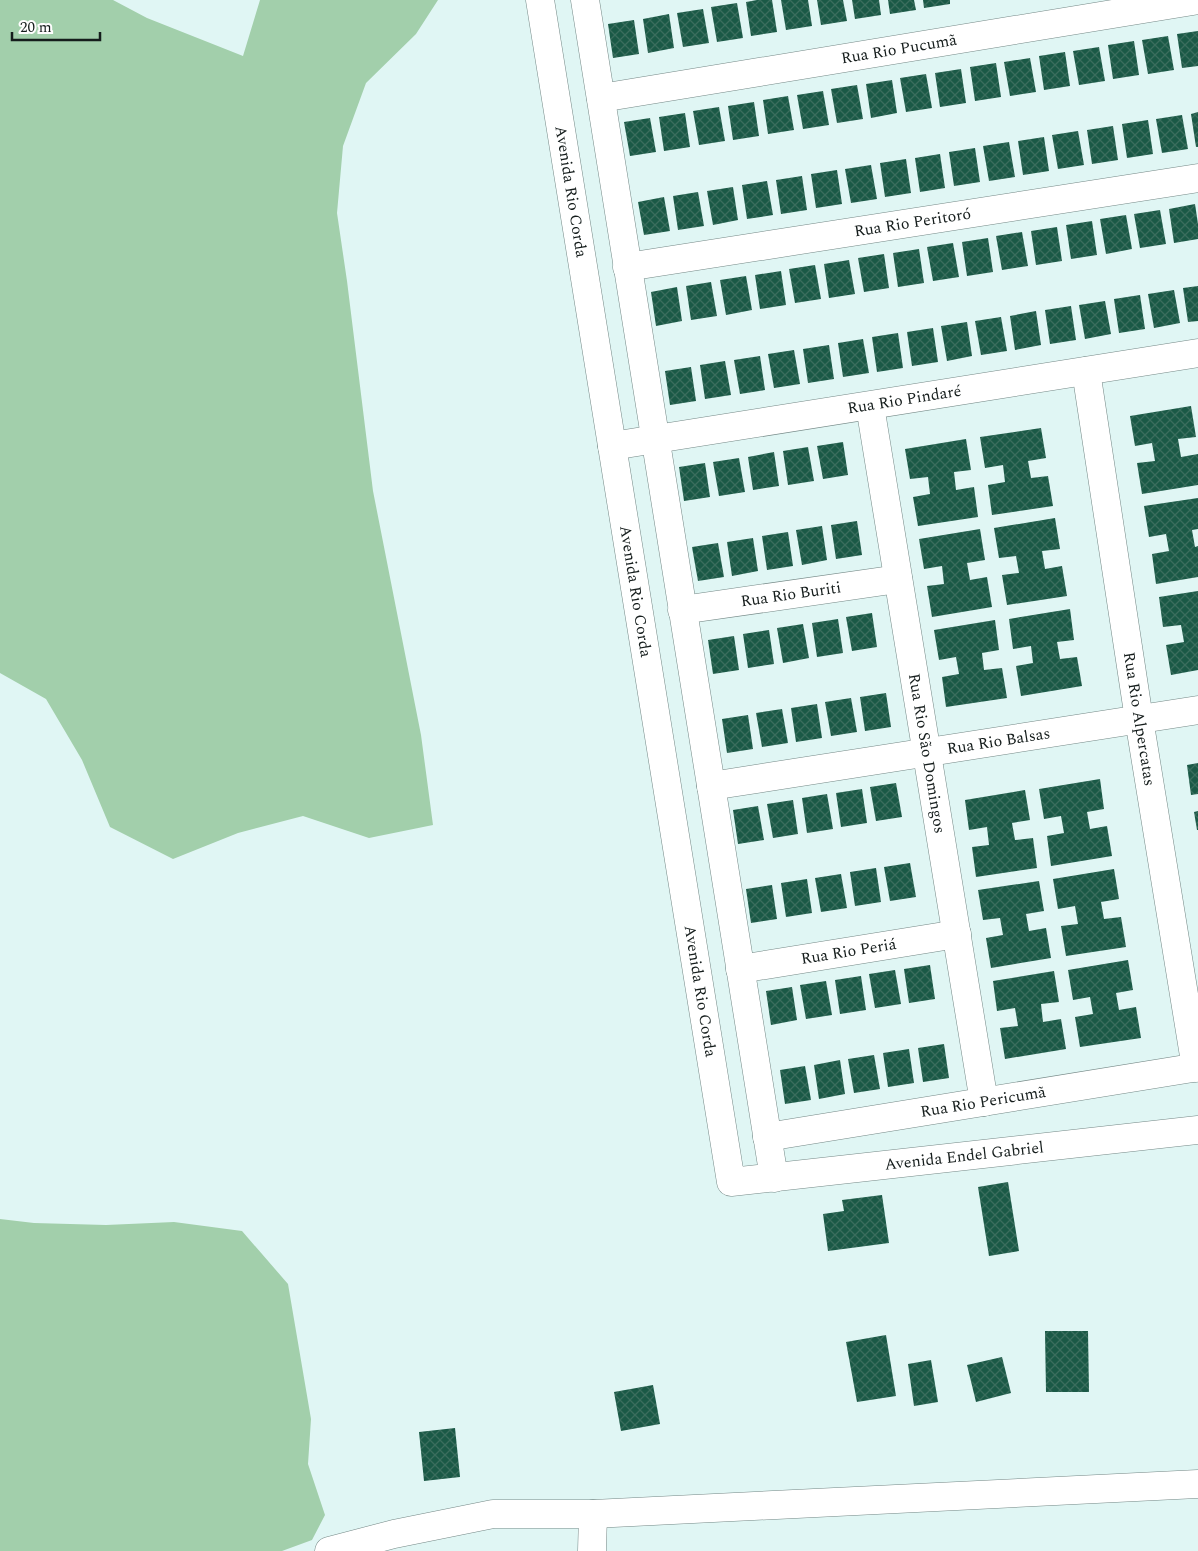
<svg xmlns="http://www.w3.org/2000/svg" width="1198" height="1551" viewBox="0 0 1198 1551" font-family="Spectral,serif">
<defs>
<pattern id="building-cross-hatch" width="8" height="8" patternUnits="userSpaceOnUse" patternTransform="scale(1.25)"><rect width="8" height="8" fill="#1a5946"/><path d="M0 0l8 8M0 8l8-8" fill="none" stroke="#3a6d5d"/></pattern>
</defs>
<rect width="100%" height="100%" fill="#e0f6f4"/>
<!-- green -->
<g fill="#a2cfab">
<path d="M0,0H113L147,18L243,56L260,0H438L416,34L366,83L343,146L337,213L347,281L373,491L421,735L433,825L369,838L303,816L238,833L173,859L110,827L82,760L46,699L0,673Z"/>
<path d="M0,1219L34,1223L106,1225L174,1222L242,1231L288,1284L311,1419L308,1464L325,1515L312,1540L282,1551H0Z"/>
</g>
<!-- building -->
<g fill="url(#building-cross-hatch)">
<path d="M757,0H772L777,32L751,36L746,2Z"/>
<path d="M781,0H808L812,26L786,30Z"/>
<path d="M817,0H843L847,21L821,25Z"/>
<path d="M852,0H879L881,15L855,19Z"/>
<path d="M888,0H914L916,10L890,14Z"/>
<path d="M923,0H950V4L924,8Z"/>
<path d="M737,3L743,38L717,42L711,7Z"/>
<path d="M703,9L709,43L683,47L677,13Z"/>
<path d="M669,14L674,48L648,53L643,19Z"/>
<path d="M634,20L639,54L613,58L608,24Z"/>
<path d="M1198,31V66L1182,68L1177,34Z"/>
<path d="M1168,36L1174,70L1148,74L1142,40Z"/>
<path d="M1134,41L1139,75L1113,79L1108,45Z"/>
<path d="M1099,47L1105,81L1079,85L1073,51Z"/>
<path d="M1065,52L1070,86L1044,90L1039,56Z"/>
<path d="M1030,58L1036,92L1010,96L1004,62Z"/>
<path d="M996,63L1001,97L975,101L970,67Z"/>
<path d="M961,69L966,103L940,107L935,73Z"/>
<path d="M926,74L932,108L906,112L900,78Z"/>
<path d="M892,80L897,113L871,118L866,84Z"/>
<path d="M857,85L863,119L837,123L831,89Z"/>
<path d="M823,91L829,125L803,129L797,95Z"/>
<path d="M788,96L794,130L768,134L763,100Z"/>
<path d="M754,102L759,136L733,140L728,106Z"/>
<path d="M719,107L725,141L699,145L693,111Z"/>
<path d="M1198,112V147H1196L1191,114Z"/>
<path d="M685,113L690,147L664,151L659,117Z"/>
<path d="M1182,115L1188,149L1162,153L1156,119Z"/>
<path d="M650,118L656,152L630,156L624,122Z"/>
<path d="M1148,120L1153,154L1127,158L1122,124Z"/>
<path d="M1113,126L1118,160L1092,164L1087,130Z"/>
<path d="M1078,131L1084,165L1058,169L1052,135Z"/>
<path d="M1044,137L1049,171L1023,175L1018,141Z"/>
<path d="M1009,142L1015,177L989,181L983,146Z"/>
<path d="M975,148L980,182L954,186L949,152Z"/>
<path d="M940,154L945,188L920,192L915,158Z"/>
<path d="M906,159L911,193L885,197L880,163Z"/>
<path d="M871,165L877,199L851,203L845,169Z"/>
<path d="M837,170L842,204L816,208L811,174Z"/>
<path d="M802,176L807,210L781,214L776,180Z"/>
<path d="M767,181L773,215L747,219L742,185Z"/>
<path d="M733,187L738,220L713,225L707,191Z"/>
<path d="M698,192L704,226L678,230L673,196Z"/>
<path d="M664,197L670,231L644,235L638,202Z"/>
<path d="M1195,204L1198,224V239L1174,243L1169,209Z"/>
<path d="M1160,210L1166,244L1140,248L1134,214Z"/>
<path d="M1126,215L1132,249L1106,254L1100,219Z"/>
<path d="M1092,221L1097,255L1071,259L1066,225Z"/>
<path d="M1057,227L1062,261L1036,265L1031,231Z"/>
<path d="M1022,232L1028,266L1002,270L996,236Z"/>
<path d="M988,238L993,272L967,276L962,242Z"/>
<path d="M953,243L959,277L933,281L927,247Z"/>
<path d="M919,249L924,283L898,287L893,253Z"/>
<path d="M884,254L889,288L864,292L858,258Z"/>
<path d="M849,260L855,294L829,298L824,264Z"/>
<path d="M815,265L821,299L795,303L789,269Z"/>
<path d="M781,271L786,305L760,309L755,275Z"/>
<path d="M746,276L752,310L726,315L720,280Z"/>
<path d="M711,282L717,316L691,320L686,286Z"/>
<path d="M1198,286V321L1188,322L1183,288Z"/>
<path d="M677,287L682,321L656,326L651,292Z"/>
<path d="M1174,290L1180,323L1154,328L1148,294Z"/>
<path d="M1140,295L1145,329L1119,333L1114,299Z"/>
<path d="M1105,301L1111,334L1085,339L1079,305Z"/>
<path d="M1071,306L1076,340L1050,344L1045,310Z"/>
<path d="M1036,311L1041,345L1015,350L1010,316Z"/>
<path d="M1001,317L1007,351L981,355L975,321Z"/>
<path d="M967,322L972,356L947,361L941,326Z"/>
<path d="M933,328L938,362L912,366L907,332Z"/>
<path d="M898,333L903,368L877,372L872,337Z"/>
<path d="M863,339L869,373L843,377L838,343Z"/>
<path d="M829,345L834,379L808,383L803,349Z"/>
<path d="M794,350L800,384L774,388L768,354Z"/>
<path d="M760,356L765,390L740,394L734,360Z"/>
<path d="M725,361L731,395L705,399L700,365Z"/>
<path d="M691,367L696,401L670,405L665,371Z"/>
<path d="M1191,406L1196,437L1178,439L1181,457L1198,454V485L1142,494L1137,463L1155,461L1152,443L1135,446L1130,416Z"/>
<path d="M1041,428L1046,458L1028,461L1031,478L1048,476L1053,506L992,515L988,485L1005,482L1003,465L985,468L980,437Z"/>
<path d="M966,439L971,470L954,472L956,490L974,487L978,517L918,526L913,497L930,494L928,477L910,479L905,449Z"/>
<path d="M843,442L848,475L823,479L817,446Z"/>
<path d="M808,447L814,481L788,485L783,451Z"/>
<path d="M774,452L779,486L753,490L748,457Z"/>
<path d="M739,458L745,492L719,496L713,462Z"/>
<path d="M705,463L710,497L684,501L679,467Z"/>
<path d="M1198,498V529L1192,530L1195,547L1198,546V577L1156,584L1152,554L1169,551L1166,534L1149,537L1144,506Z"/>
<path d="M1055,518L1060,549L1042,551L1045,569L1062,566L1067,596L1007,605L1002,575L1019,573L1016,556L999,558L994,528Z"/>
<path d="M857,521L862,555L836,559L831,525Z"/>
<path d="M822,526L827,560L802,565L796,530Z"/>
<path d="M980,529L985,560L967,563L970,580L987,577L992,607L932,617L927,586L944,584L942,566L924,569L919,539Z"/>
<path d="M788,532L793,566L767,570L762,536Z"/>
<path d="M753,538L758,571L732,576L727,542Z"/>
<path d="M718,543L724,577L698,581L692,547Z"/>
<path d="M1198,591V670L1171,675L1166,645L1184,642L1181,625L1163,627L1159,597Z"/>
<path d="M1070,609L1074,640L1057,642L1060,659L1077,657L1082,686L1021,696L1016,666L1033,663L1031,646L1013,649L1009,619Z"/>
<path d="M872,613L877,647L852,651L846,617Z"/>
<path d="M838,619L843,653L817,657L812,623Z"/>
<path d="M995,620L999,650L982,653L984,670L1002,668L1007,698L946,707L942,677L959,674L956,657L939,660L934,630Z"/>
<path d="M803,624L809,658L783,663L777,628Z"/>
<path d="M769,630L774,664L748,668L743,634Z"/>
<path d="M734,636L739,670L713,674L708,640Z"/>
<path d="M886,693L891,727L865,731L860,697Z"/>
<path d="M851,698L857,732L831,736L825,702Z"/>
<path d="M817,704L822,738L796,742L791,708Z"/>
<path d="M782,709L788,743L762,747L756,713Z"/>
<path d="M748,715L753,749L727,753L722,719Z"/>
<path d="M1198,763V794L1191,795L1187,765Z"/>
<path d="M1100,779L1104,809L1087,812L1090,829L1107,826L1112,856L1051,866L1047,836L1064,833L1061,816L1044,819L1039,789Z"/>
<path d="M896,783L902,817L876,821L870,787Z"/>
<path d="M862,789L867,823L841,827L836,793Z"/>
<path d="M1025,790L1030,820L1012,823L1015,840L1033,838L1037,868L976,877L972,847L989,845L987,827L969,830L965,800Z"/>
<path d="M827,794L833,829L807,833L802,798Z"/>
<path d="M793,800L798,834L773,838L767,804Z"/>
<path d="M758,806L764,840L738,844L733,810Z"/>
<path d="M1198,811V830H1197L1194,812Z"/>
<path d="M910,863L916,897L890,901L884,867Z"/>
<path d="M876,868L881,902L855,906L850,872Z"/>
<path d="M1114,869L1119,899L1101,902L1104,919L1121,917L1126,947L1066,956L1061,926L1078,924L1075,906L1058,909L1053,879Z"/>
<path d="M841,874L847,908L821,912L815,878Z"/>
<path d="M807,879L812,913L786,917L781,883Z"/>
<path d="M1039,881L1044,911L1026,914L1029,931L1046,928L1051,958L991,968L986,938L1003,935L1000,918L983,920L978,890Z"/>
<path d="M772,885L777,919L751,923L746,889Z"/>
<path d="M1128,960L1133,990L1116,993L1119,1010L1136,1007L1141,1038L1080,1047L1075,1017L1093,1014L1090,997L1073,1000L1068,970Z"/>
<path d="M930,965L935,999L909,1003L904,969Z"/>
<path d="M895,970L901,1004L875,1008L869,974Z"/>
<path d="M1054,971L1059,1002L1041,1004L1043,1022L1061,1019L1066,1049L1005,1059L1000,1028L1018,1026L1015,1008L997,1011L993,981Z"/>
<path d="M861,976L866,1010L840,1014L835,980Z"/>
<path d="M826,981L832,1015L806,1019L800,985Z"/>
<path d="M792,987L797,1020L771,1025L766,991Z"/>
<path d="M944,1044L949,1078L923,1082L918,1048Z"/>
<path d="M909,1049L914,1083L888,1087L883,1053Z"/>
<path d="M874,1055L880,1089L854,1093L848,1059Z"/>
<path d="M840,1060L845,1094L819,1099L814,1065Z"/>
<path d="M805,1066L811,1100L785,1104L780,1070Z"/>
<path d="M1008,1182L1019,1251L989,1256L978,1187Z"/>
<path d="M882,1195L889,1243L828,1251L823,1214L844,1211L842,1200Z"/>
<path d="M1045,1331H1088L1089,1392H1046Z"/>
<path d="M886,1335L896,1396L857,1402L846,1342Z"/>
<path d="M1002,1357L1011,1393L976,1402L967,1365Z"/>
<path d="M931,1360L938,1402L914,1406L908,1364Z"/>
<path d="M653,1385L660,1424L621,1431L614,1392Z"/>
<path d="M455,1428L460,1477L424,1481L419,1432Z"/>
</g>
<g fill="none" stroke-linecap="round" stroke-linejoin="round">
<!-- minor casing -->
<g stroke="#748886" stroke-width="29">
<g id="minor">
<path id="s1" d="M540,0L731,1182L1198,1130"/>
<path d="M585,0L774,1178"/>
<path id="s2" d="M601,98L1198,0"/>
<path id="s3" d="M627,267L1198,178"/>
<path id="s4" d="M1086,371L1139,719L1196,1068"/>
<path id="s5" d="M870,406L984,1102"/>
<path id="s6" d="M612,446L1198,353"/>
<path id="s7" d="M682,610L898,579"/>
<path id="s8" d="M711,786L1198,710"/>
<path id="s9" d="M740,969L957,934"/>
<path id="s10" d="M767,1137L1198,1067"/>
<path d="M329,1551L394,1534L493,1514H593L1198,1484"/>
<path d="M592,1551L593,1514"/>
</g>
</g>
<!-- minor -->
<use href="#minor" stroke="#fff" stroke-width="28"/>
</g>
<g text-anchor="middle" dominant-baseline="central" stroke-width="5" stroke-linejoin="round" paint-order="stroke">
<!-- street labels -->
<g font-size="16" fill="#151d1c" stroke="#fefefe">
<text stroke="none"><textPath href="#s2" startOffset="302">Rua Rio Pucumã</textPath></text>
<text stroke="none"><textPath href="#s1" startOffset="194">Avenida Rio Corda</textPath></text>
<text stroke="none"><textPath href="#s3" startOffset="289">Rua Rio Peritoró</textPath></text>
<text stroke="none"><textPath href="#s6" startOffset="296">Rua Rio Pindaré</textPath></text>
<text stroke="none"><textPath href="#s1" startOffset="599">Avenida Rio Corda</textPath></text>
<text stroke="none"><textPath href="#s7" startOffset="110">Rua Rio Buriti</textPath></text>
<text stroke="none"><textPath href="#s4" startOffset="352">Rua Rio Alpercatas</textPath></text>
<text stroke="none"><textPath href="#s8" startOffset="291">Rua Rio Balsas</textPath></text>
<text stroke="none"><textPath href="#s5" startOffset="352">Rua Rio São Domingos</textPath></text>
<text stroke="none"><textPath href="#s9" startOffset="110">Rua Rio Periá</textPath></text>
<text stroke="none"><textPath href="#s1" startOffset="1004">Avenida Rio Corda</textPath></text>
<text stroke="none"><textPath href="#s10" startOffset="219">Rua Rio Pericumã</textPath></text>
<text stroke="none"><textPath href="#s1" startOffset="1432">Avenida Endel Gabriel</textPath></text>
</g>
</g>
<!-- scale -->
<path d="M12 32v8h88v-8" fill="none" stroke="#151d1c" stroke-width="2.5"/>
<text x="20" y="32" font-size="15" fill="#151d1c" stroke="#fefefe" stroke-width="4" paint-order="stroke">20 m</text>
</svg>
